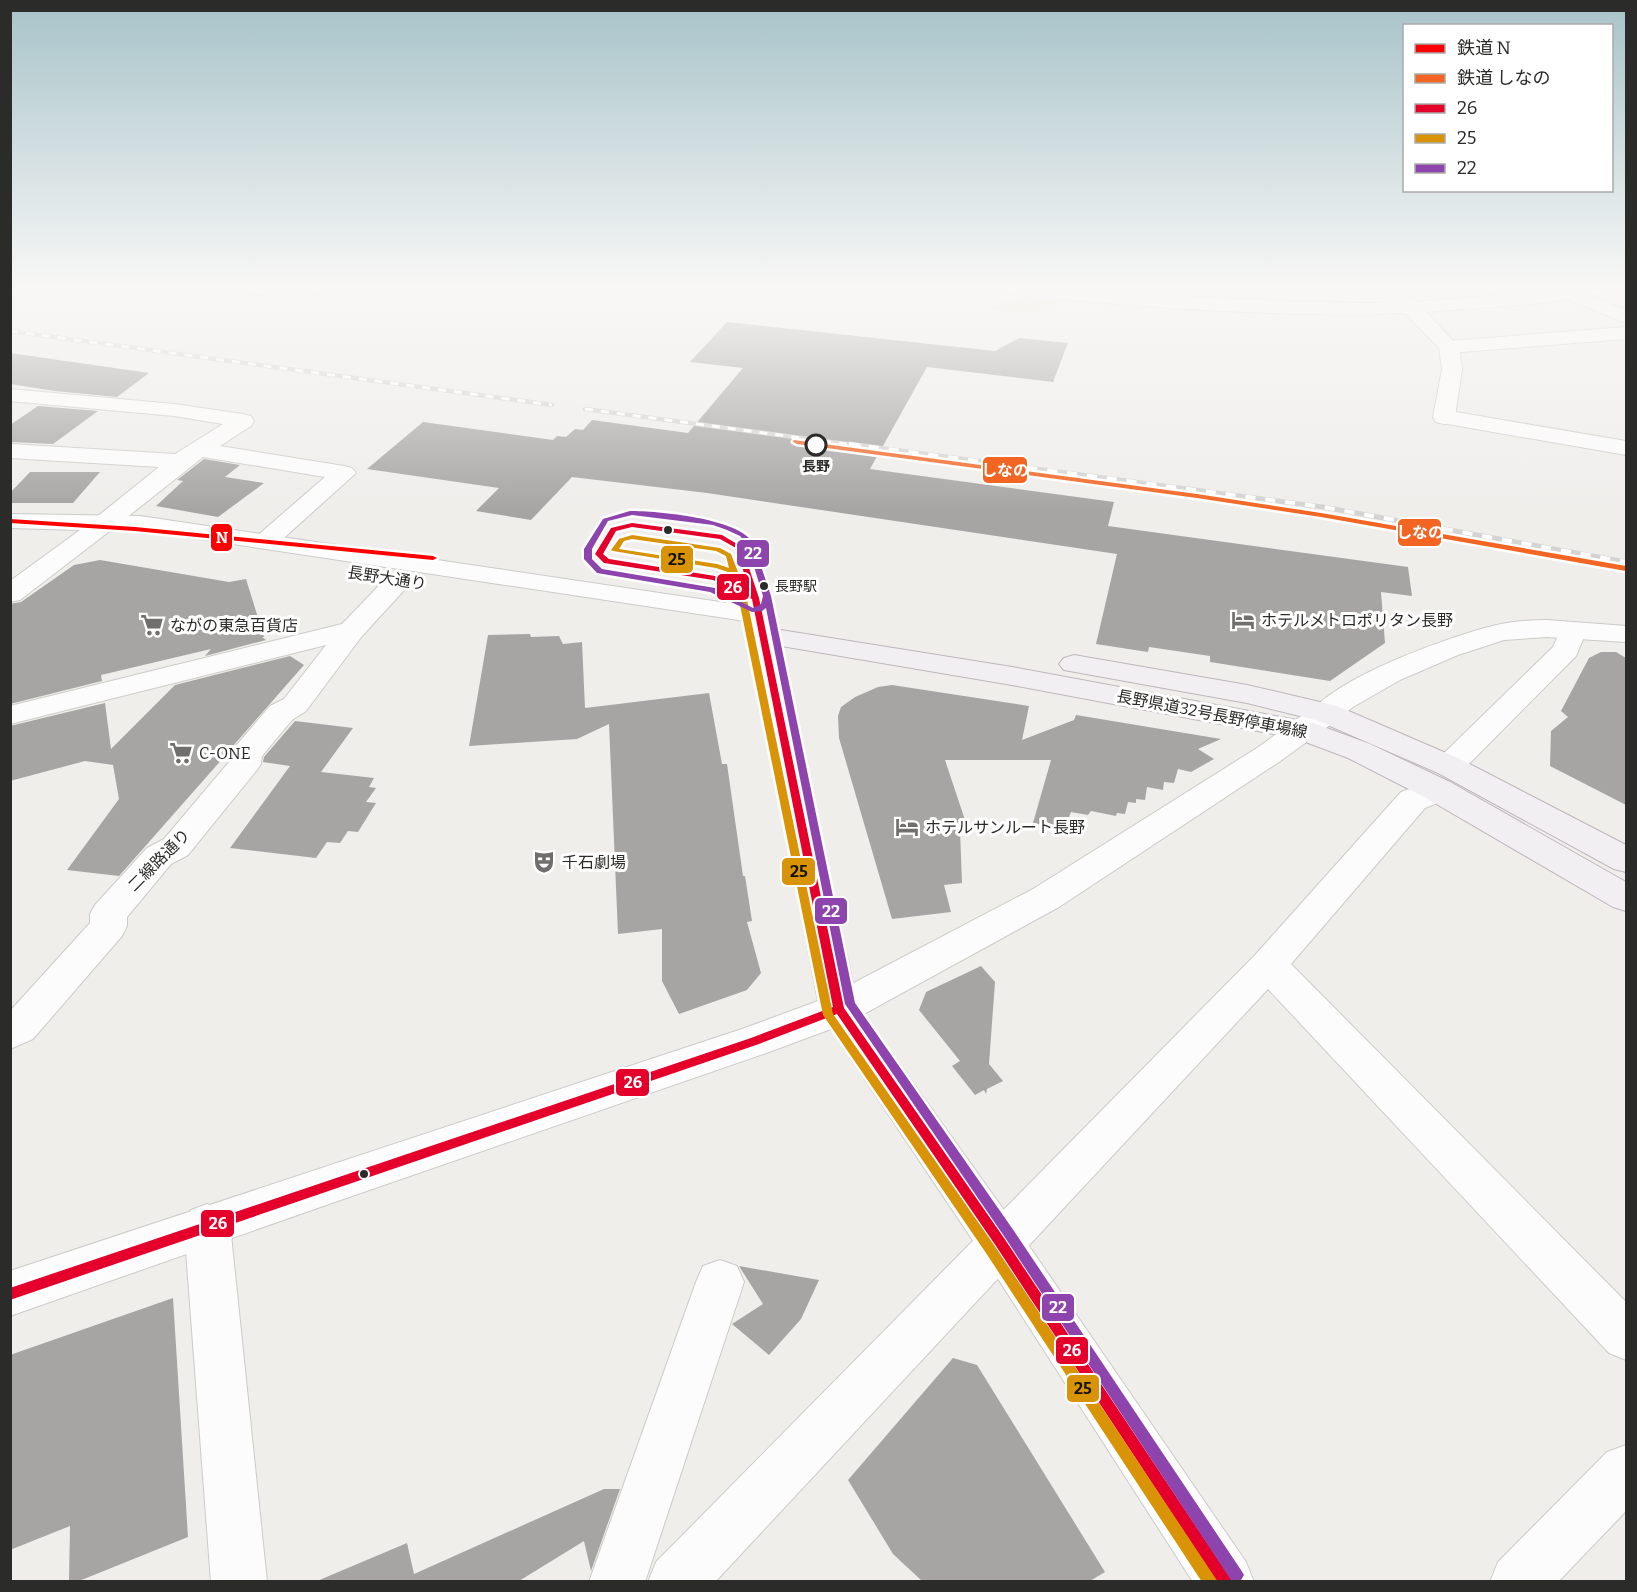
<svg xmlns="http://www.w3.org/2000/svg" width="1637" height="1592" viewBox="0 0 1637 1592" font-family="Bitter,'Noto Sans JP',serif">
<rect width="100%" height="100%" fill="#efeeeb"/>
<!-- green -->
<g fill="#eae2bd">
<path d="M1030,288H1105L1204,297L1362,301L1366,305L1141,299Z"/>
<path d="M1028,299L1061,300C1035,318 1020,312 991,309L995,304Z"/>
</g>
<!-- building -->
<g fill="#a6a5a4">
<path d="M727,322L995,351L1019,338L1068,343L1053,382L927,367L870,469L1114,502L1108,526L1408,567L1412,596L1381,592L1385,643L1330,681L1210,662V656L1149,647L1148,652L1096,644L1117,554L707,493L572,477L531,520L476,511L499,488L367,469L423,422L553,440L557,436L566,437L575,429L583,430L592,420L688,433L743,368L690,362Z"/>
<path d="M10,353L149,373L117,397L55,391L10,384Z"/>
<path d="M38,406L98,411L53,444L10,442V425Z"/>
<path d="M204,459L240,465L225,477L264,483L218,517L156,506L183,481L177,480Z"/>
<path d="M30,472H100L73,503H10V493Z"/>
<path d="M100,560L229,582L246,579L264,637H262L266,640L205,656L211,649L101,675L102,681L10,704V604L21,602L74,565Z"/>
<path d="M530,634L531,637L559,636L563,644L582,642L585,708L709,693L722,764H727L743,876H745L752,921L747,922L761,973L747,990L679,1014L662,981V929L618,934L609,724L577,739L469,746L488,635Z"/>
<path d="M1601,652H1616L1626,658V805L1550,766L1551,731L1568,717L1561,711L1589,658Z"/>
<path d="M290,656L304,665L233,746L227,758L224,757L119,876L67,870L119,799L113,765L85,761L10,781V726L105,703L111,749L175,685Z"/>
<path d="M892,685L1029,706L1022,740L1074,720L1076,715L1221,739L1198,749L1214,759L1191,772L1178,769L1174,783L1164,782L1163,790L1147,787L1145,800L1136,799V803L1128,802L1125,814L1117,813L1116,816L1091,811L1088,815L1071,812L1064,829L1033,823L1051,760H945L968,829L960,830L962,883L944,885L951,912L892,919L839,738L838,716L841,707L855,697L878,687Z"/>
<path d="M295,721L353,728L321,772L374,778L369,787L376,788L366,802L376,803L358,832L348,831L340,843L327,842L316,858L230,848L290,766L263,762L264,757Z"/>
<path d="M981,966L995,982L989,1064L1003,1081L987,1089L986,1094L984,1090L975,1095L952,1066L960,1061L919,1010L926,992Z"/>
<path d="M739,1266L819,1280L801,1319L769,1355L732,1324L763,1304Z"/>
<path d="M173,1298L188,1537L79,1581H69L70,1526L10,1550V1355Z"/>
<path d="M953,1358L977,1365L1105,1572L1090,1581H922L893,1554L848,1480Z"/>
<path d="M604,1489H620L591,1571L584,1541L519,1581H317L407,1543L414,1574Z"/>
</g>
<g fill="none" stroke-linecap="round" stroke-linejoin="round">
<!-- minor casing -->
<g stroke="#cbcbc9" stroke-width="2">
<g id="minor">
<path d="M213,288H323L320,292L306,297L222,293L216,292Z"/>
<path d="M1378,288H1398L1419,307L1417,311H1403Z"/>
<path d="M1573,290L1626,310V323L1567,299L1564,295L1567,291Z"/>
<path d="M1626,327V339L1449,353L1442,351L1439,347L1442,343L1449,341Z"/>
<path d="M10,389L174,404L243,414L251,416L254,421L251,426L220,446L344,466L352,468L356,473L275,546L266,549L257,546L253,541L257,536L325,477L203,457L116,526L107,528L98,526L95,521L98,516L159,467L10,458V444L175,454L223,424L174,416L10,401Z"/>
<path d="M1444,410L1626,441V455L1436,422L1433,417L1436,412Z"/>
<path d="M399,572L408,574L412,580L408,586L362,636L306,711L292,720L262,756L261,764L256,771L188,855L171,864L127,917V926L122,936L33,1039L10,1049V1011L90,923V914L95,905L147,848L164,839L229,762L230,754L235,747L270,706L284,699L326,645L10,724V706L342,624L390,574Z"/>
<path d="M1573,622L1583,624L1587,630L1576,656L1460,773L1449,776L1438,773L1433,766L1438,759L1553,647L1563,624Z"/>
<path d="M1326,704L1337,706L1341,713L1337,720L1279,762L1059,907L853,1020L839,1024L825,1020L819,1009L825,998L1033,889L1257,748L1315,706Z"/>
<path d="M1438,779L1450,782L1454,790L1450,798L1425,808L1291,964L1626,1302V1360L1609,1353L1268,989L715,1582H648L656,1562L1255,955L1401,792Z"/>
<path d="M207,1204L223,1210L230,1225L267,1582H211L184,1225L191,1210Z"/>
<path d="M720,1260L737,1266L744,1282L645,1582H589L696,1282L703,1266Z"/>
<path d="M1626,1445V1511L1558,1582H1490L1498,1562L1607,1452Z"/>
</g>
</g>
<!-- tertiary casing -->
<g stroke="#cbcbc9" stroke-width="2">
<g id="tertiary">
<path d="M986,288C1117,288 1247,304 1378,303C1459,302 1538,288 1619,288L1616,292L1610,293L1534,304L1426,312L1459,347L1462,369L1455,417L1452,422L1444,424L1436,422L1433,417L1442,369L1439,348L1405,313C1268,318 1131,306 995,293L989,292Z"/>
<path d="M10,514L140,516L768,609L772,615L858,1006L1016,1227L1246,1562L1254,1582H1193L984,1257L831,1029L769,1052L329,1204L10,1316V1271L742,1029L818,1001L745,621L140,530H111L20,600L10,602V581L80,530L10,528Z"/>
<path d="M1547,620L1626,626V642L1547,637L1504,640L1458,655L1400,680L1353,707L1337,720L1326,722L1315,720L1311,713C1335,677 1458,633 1501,624C1517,621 1532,620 1547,620Z"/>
</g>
</g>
<!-- primary casing -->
<g stroke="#bdb6bc" stroke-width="2">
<g id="primary">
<path d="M762,627L1012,667L1313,723L1370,744L1450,782L1626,882V911L1613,907L1426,798L1348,758L1295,738L1012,685L752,641L748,635L752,629Z"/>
<path d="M1074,655L1247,685L1337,706L1460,759L1626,845V872L1614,869L1438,773L1316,720L1247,703L1064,670L1059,664L1064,658Z"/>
</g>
</g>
<!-- minor -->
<use href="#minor" fill="#fdfcfc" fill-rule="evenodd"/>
<!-- tertiary -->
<use href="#tertiary" fill="#fdfcfc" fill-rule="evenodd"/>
<!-- primary -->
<use href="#primary" fill="#f2eff2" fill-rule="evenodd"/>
<!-- rail-far1 casing -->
<g stroke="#d4d4d3" stroke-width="4.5">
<g id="rail-far1">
<path d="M10,331L552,405"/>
<path d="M585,409L861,446"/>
</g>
</g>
<!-- rail casing -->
<g stroke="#d4d4d3" stroke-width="5">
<path id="rail" d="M849,444L1323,507L1626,562"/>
</g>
<!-- rail-far1 -->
<use href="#rail-far1" stroke="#fff" stroke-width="3" stroke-dasharray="8" stroke-linecap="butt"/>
<!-- rail -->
<use href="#rail" stroke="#fff" stroke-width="4" stroke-dasharray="10" stroke-linecap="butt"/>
<!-- bus-1 casing -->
<g stroke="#fff" stroke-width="5">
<path id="bus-1" d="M632,523L722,535L742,547L759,598L844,1008L1004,1238L1233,1582H1217L996,1246L837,1014L759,1044L10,1300V1288L751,1038L833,1007L752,599L713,580L604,563L595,554L611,528ZM632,527L720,539L736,548L750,592L715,576L609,559L603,554L616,531Z"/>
</g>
<!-- bus-2 casing -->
<g stroke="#fff" stroke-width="5">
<g id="bus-2">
<path d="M632,535L720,548L731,554L738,572L734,574L716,568L613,551L611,550L619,539ZM632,539L716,551L726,556L729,568L717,564L619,549L624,541Z"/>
<path d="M740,598H743L747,600L833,1014L994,1245L1218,1582H1202L986,1253L823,1015L739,600Z"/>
</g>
</g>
<!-- bus-3 casing -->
<g stroke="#fff" stroke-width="5">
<path id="bus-3" d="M630,511C657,511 739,518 753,543C756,548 757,555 759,560C763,572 767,584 771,596L855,1003L1014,1231L1241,1570L1244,1575L1241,1580H1231L1006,1239L845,1004L766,608L762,611L752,612L710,592L597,573L584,559V549L603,519ZM632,515L713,525L727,530L740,536L747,544L763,596L761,604L753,608L715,588L602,569L592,559V549L608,521Z"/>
</g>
<!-- bus-1 -->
<use href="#bus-1" fill="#e4002b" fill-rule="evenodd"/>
<!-- bus-2 -->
<use href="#bus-2" fill="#d89406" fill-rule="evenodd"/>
<!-- bus-3 -->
<use href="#bus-3" fill="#8e44ad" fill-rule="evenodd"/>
<!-- rail-1 casing -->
<g stroke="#fff" stroke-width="5">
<path id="rail-1" d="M10,519L135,527L433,556L437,558L433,560L135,531L10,523Z"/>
</g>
<!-- rail-2 casing -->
<g stroke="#fff" stroke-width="5">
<path id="rail-2" d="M794,440L1197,494L1321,513L1626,566V571L1321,517L1197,498L797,444L793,442Z"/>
</g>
<!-- rail-1 -->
<use href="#rail-1" fill="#f00" fill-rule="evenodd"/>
<!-- rail-2 -->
<use href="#rail-2" fill="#f26522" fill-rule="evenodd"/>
</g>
<!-- sky -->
<linearGradient id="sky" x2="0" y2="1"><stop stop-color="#a7c3c9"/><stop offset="0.56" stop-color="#f8f7f6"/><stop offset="1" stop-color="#f8f7f6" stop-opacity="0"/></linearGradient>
<rect width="1637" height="511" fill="url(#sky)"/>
<!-- icons -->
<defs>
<g id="hotel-bare" transform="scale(1.8)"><path d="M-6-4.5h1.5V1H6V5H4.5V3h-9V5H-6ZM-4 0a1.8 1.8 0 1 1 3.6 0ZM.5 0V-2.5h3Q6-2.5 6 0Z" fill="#706f6d" stroke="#fff" stroke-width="2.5" paint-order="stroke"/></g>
<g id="supermarket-bare" transform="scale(1.8)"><path d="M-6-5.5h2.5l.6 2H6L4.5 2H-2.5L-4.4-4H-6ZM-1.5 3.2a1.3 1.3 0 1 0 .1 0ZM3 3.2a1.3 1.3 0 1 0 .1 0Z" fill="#706f6d" stroke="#fff" stroke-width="2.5" paint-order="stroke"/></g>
<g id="theatre-bare" transform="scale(1.8)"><path d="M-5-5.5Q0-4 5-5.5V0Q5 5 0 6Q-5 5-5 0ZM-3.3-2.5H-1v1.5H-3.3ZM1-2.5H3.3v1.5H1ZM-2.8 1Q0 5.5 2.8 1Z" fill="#706f6d" stroke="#fff" stroke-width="2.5" paint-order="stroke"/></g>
</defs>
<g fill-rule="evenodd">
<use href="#hotel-bare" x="1243" y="620"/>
<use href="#supermarket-bare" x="152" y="625"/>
<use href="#supermarket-bare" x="181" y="753"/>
<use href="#hotel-bare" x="907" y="827"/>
<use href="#theatre-bare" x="544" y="862"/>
</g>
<!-- markers -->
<circle fill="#fff" stroke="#2b2b29" stroke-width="3" cx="816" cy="445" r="10"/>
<g fill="#2b2b29" stroke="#fff" stroke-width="2">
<circle cx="668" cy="530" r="5"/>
<circle cx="764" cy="586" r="5"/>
<circle cx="364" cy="1174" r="5"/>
</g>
<g text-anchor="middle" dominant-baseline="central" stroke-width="6" stroke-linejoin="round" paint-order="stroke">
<!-- far-stop labels -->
<g font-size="14" font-weight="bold" fill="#2b2b29" stroke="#fff">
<text x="816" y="466">長野</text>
</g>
<!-- bus labels -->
<g font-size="14" fill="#2b2b29" stroke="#fff" text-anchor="start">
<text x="775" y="586">長野駅</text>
</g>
<!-- street labels -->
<g font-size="16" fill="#2b2b29" stroke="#fff">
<text transform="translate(387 578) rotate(9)">長野大通り</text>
<text transform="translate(1212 714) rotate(11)">長野県道32号長野停車場線</text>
<text transform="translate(159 860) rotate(-45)">二線路通り</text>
</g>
<!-- poi labels -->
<g font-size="16" fill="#2b2b29" stroke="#fff" text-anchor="start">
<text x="1261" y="620">ホテルメトロポリタン長野</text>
<text x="170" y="625">ながの東急百貨店</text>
<text x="199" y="753">C-ONE</text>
<text x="925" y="827">ホテルサンルート長野</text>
<text x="562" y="862">千石劇場</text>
</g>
</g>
<g stroke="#fff" stroke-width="2">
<rect x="982" y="456" width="46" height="28" rx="6" fill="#f26522"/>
<rect x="1397" y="518" width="45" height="29" rx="6" fill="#f26522"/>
<rect x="210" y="523" width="23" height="29" rx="6" fill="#f00"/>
<rect x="736" y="539" width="34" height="29" rx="6" fill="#8e44ad"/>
<rect x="660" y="545" width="34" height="29" rx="6" fill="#d89406"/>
<rect x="716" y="573" width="34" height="28" rx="6" fill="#e4002b"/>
<rect x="781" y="857" width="35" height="29" rx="6" fill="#d89406"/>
<rect x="814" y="897" width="34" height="28" rx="6" fill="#8e44ad"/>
<rect x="615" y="1068" width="35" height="29" rx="6" fill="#e4002b"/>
<rect x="200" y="1209" width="35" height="29" rx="6" fill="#e4002b"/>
<rect x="1041" y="1293" width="34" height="29" rx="6" fill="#8e44ad"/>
<rect x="1055" y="1336" width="34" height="29" rx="6" fill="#e4002b"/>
<rect x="1066" y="1374" width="34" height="29" rx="6" fill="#d89406"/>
</g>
<g font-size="16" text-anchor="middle" font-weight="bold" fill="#fff">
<text x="1005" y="476">しなの</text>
<text x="1420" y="538">しなの</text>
<text x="222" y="543">N</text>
<text x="753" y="559">22</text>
<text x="733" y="593">26</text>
<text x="831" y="917">22</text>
<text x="633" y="1088">26</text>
<text x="218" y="1229">26</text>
<text x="1058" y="1313">22</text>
<text x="1072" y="1356">26</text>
</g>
<g font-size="16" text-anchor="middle" font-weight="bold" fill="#111">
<text x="677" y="565">25</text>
<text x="799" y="877">25</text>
<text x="1083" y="1394">25</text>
</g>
<!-- border -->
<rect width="1637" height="1592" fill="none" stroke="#2b2b29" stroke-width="24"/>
<!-- legend -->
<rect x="1403" y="24" width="210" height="168" fill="#ffffff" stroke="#aaaaa9" stroke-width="1.5"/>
<rect x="1415" y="44" width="30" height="9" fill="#ff0000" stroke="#aaaaa9" stroke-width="1.5"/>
<text x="1457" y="54" font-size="18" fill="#2b2b29">鉄道 N</text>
<rect x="1415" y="74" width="30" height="9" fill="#f26522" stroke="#aaaaa9" stroke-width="1.5"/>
<text x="1457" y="84" font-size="18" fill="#2b2b29">鉄道 しなの</text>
<rect x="1415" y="104" width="30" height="9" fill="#e4002b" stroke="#aaaaa9" stroke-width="1.5"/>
<text x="1457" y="114" font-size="18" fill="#2b2b29">26</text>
<rect x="1415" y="134" width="30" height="9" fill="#d89406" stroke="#aaaaa9" stroke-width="1.5"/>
<text x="1457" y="144" font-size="18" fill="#2b2b29">25</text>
<rect x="1415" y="164" width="30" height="9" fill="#8e44ad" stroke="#aaaaa9" stroke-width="1.5"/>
<text x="1457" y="174" font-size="18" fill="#2b2b29">22</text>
</svg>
